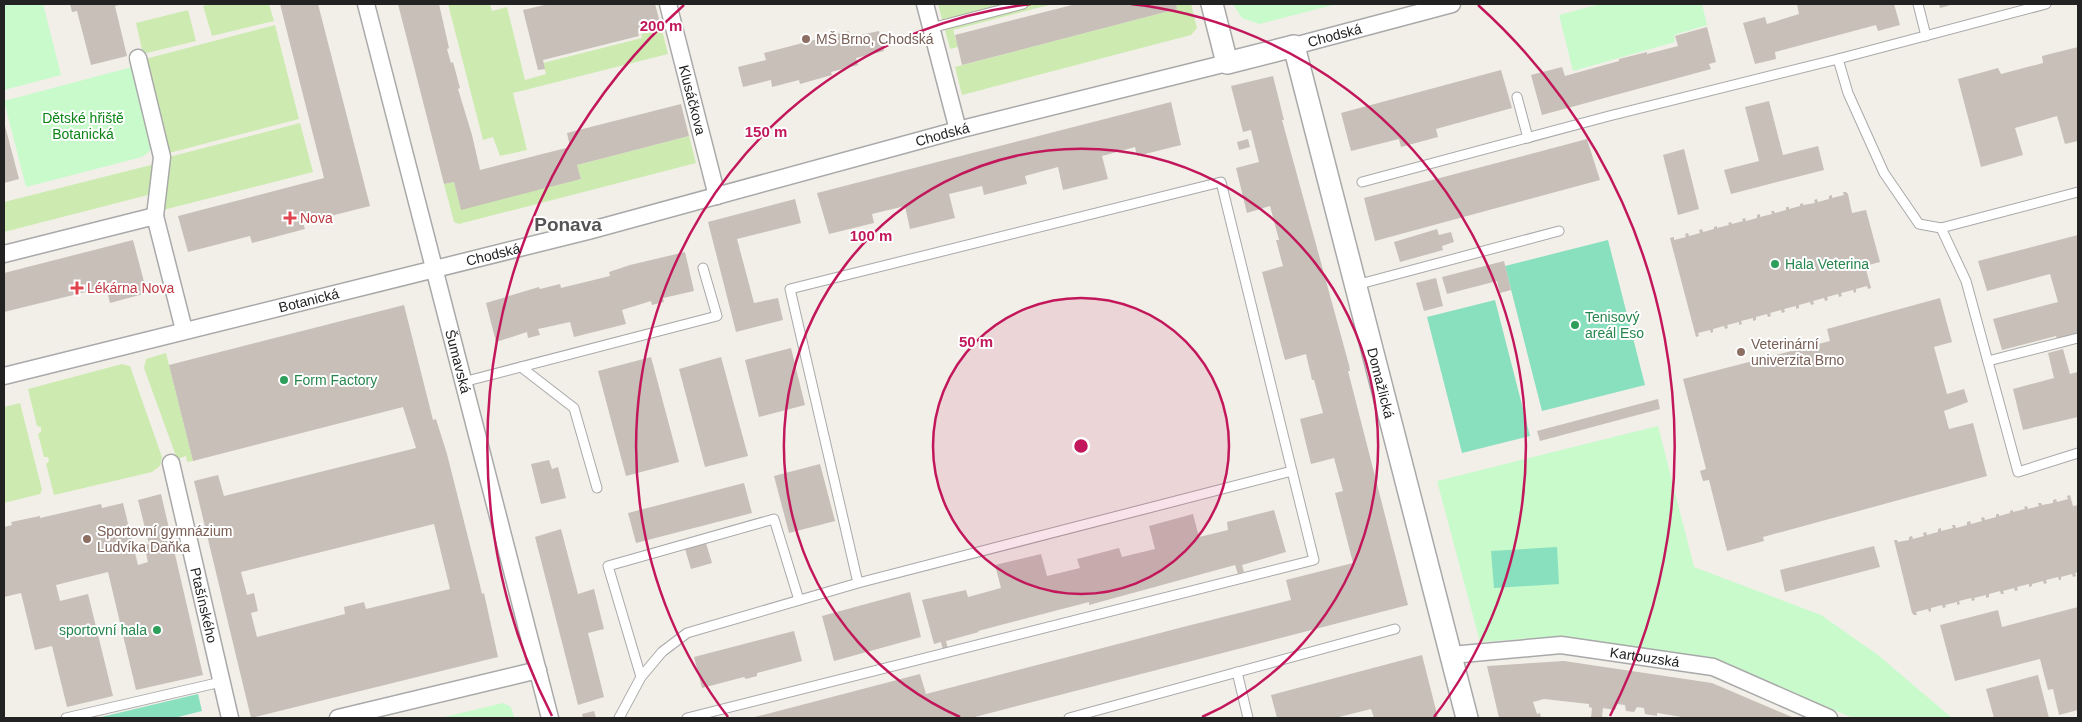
<svg xmlns="http://www.w3.org/2000/svg" width="2082" height="722" viewBox="0 0 2082 722" font-family="Helvetica,sans-serif">
<rect width="100%" height="100%" fill="#f2efe9"/>
<!-- grass -->
<g fill="#cdebb0">
<path d="M211,4H269L274,21L212,36L203,6Z"/>
<path d="M448,4H490L492,11L507,7L525,80L546,74L543,63L642,38L641,34L660,29L661,26L668,54L513,93L527,150L500,156L493,137L483,140Z"/>
<path d="M938,4H1053L953,30L958,47L950,49Z"/>
<path d="M1176,4H1191L1197,28L1191,35L962,95L955,67L1177,9Z"/>
<path d="M188,10L196,41L143,54L136,23Z"/>
<path d="M275,25L299,119L169,153L145,59Z"/>
<path d="M300,123L313,172L163,210L169,157Z"/>
<path d="M689,136L696,163L459,224L454,222L444,184L454,182L461,209L581,179L577,165Z"/>
<path d="M155,164L157,170L148,195L4,232V202Z"/>
<path d="M166,353L193,461L187,462L186,456L177,459L144,368L146,359Z"/>
<path d="M122,364L130,366L162,457L160,466L152,472L54,495L46,464L49,461L48,457H44L38,434L41,432V427L37,426L28,389Z"/>
<path d="M20,403L42,490L40,494L4,503V407Z"/>
</g>
<!-- park -->
<g fill="#c8facc">
<path d="M4,4H43L61,75L4,90Z"/>
<path d="M1233,4H1337L1259,24L1242,18Z"/>
<path d="M1600,4H1702L1707,25L1674,35L1675,42L1573,71L1559,15Z"/>
<path d="M132,67L152,144L149,152L142,157L26,187L4,101Z"/>
<path d="M1658,426L1694,567L1821,615L1878,655L1952,718H1853L1718,661L1563,636L1480,642L1437,481Z"/>
<path d="M503,703L511,707L514,718H440Z"/>
</g>
<!-- pitch -->
<g fill="#88e0be">
<path d="M1608,240L1645,385L1542,411L1505,266Z"/>
<path d="M1495,300L1530,436L1462,453L1427,317Z"/>
<path d="M1557,547L1559,584L1494,588L1491,551Z"/>
<path d="M198,694L202,711L174,718H97Z"/>
</g>
<!-- building -->
<g fill="#c7bfb8" fill-rule="evenodd">
<path d="M70,4H122L115,6L127,56L91,65L77,11L72,12Z"/>
<path d="M280,4H318L370,206L303,223L305,229L252,243L250,236L188,252L178,216L324,178Z"/>
<path d="M398,4H439L449,48L447,49L451,63L453,62L460,88L458,89L472,135L480,170L570,147L567,133L681,104L689,136L577,165L581,179L461,210L454,182L444,184Z"/>
<path d="M549,4H655L661,26L638,32L639,36L543,60L545,69L538,70L523,10Z"/>
<path d="M1076,4H1176L1177,9L962,65L955,35Z"/>
<path d="M1797,4H1894L1900,25L1878,31L1876,25L1775,52L1776,59L1755,64L1743,23L1765,17L1767,24L1799,14Z"/>
<path d="M1939,4H1954L1940,8Z"/>
<path d="M1707,27L1716,62L1709,64L1711,69L1542,115L1531,75L1562,67L1565,76L1619,61V59L1647,52V54L1678,46L1675,36Z"/>
<path d="M849,31L851,37L879,31L884,51L856,58L858,65L831,72L832,75L800,84L799,80L772,87L771,80L743,87L738,67L766,60L764,53Z"/>
<path d="M2078,47V141L2065,144L2057,116L2015,128L2023,155L1981,167L1958,79L1998,68L2001,74L2043,63L2042,56Z"/>
<path d="M1501,70L1512,108L1436,129L1438,137L1401,147L1399,139L1351,151L1341,113Z"/>
<path d="M1273,76L1284,120H1282L1349,365L1350,371H1348L1408,605L971,718H751L920,674L926,694L1187,626L1291,600L1286,580L1353,563L1335,493L1343,491L1334,458L1311,464L1300,419L1323,413L1314,380H1312L1306,354L1285,360L1262,272L1283,266L1276,240H1279L1270,206L1247,213L1236,168L1259,162L1251,130L1243,132L1231,86Z"/>
<path d="M1769,101L1783,155L1818,146L1824,170L1731,194L1724,170L1759,161L1745,107Z"/>
<path d="M1171,102L1181,145L1137,156L1135,147L1102,156L1108,179L1063,190L1058,167L1025,176L1027,184L984,195L982,186L949,194L955,218L910,229L905,206L872,214L874,223L829,234L817,193Z"/>
<path d="M4,122L19,179L4,183Z"/>
<path d="M1248,139L1250,147L1239,150L1237,142Z"/>
<path d="M1587,139L1600,180L1375,241L1364,198Z"/>
<path d="M1684,149L1699,209L1678,215L1663,155Z"/>
<path d="M1843,192H1846L1848,194L1852,213L1866,210L1880,262L1865,266L1871,288L1868,289L1867,286L1856,289V292L1854,293L1853,290L1841,293L1842,296L1839,297L1838,294L1827,297L1828,300L1825,301L1824,298L1813,301L1814,304L1811,305L1810,302L1799,305V308L1796,309V306L1784,309L1785,312L1782,313L1781,310L1770,313L1771,316L1768,317L1767,314L1756,317V320L1753,321V318L1741,321L1742,324L1739,325V322L1727,325L1728,328L1725,329L1724,326L1713,329V332L1711,333L1710,330L1698,333L1699,336L1696,337L1670,238L1674,237V240L1686,237L1685,234L1688,233L1689,236L1700,233L1699,230L1702,229L1703,232L1714,229V227L1717,226V228L1729,225L1728,223L1731,222L1732,224L1743,221L1742,219L1745,218L1746,221L1757,218V215L1760,214V217L1772,214L1771,211H1774L1775,213L1786,210V207H1789V209L1800,206V204L1803,203V205L1815,203L1814,200L1817,199L1818,202L1829,199V196L1832,195V198L1844,195Z"/>
<path d="M795,199L801,223L737,239L754,303L778,298L783,320L736,332L708,222Z"/>
<path d="M1437,229L1439,235L1451,232L1454,242L1442,246L1443,250L1400,262L1394,242Z"/>
<path d="M2078,235V334L2057,339L2056,336L2002,350L1993,319L2058,302L2050,274L1987,291L1978,261Z"/>
<path d="M133,240L147,293L110,303L106,287L4,312V273Z"/>
<path d="M685,252L694,291L663,298L664,302L652,305L651,301L622,310L626,324L574,337L570,322L538,329L540,335L528,338L527,332L496,342L486,303L539,287L540,289L560,284L561,288L610,276L609,272L630,265Z"/>
<path d="M1504,261L1511,290L1500,293L1497,281L1447,294L1442,277Z"/>
<path d="M1436,278L1443,306L1424,311L1416,283Z"/>
<path d="M1940,298L1952,342L1934,347L1947,394L1964,389L1968,402L1944,411L1949,429L1973,423L1987,476L1763,537L1764,541L1727,551L1709,480L1703,481L1700,471L1706,469L1683,379L1830,341L1827,329Z"/>
<path d="M404,305L433,420L436,419L447,454L479,581L482,594L484,593L498,657L251,718L194,481L218,475L224,496L416,448L403,407L193,461L169,365ZM434,524L450,589L366,609L364,602L344,607L345,614L257,637L251,613L258,611L254,593L247,595L241,572Z"/>
<path d="M791,348L805,405L759,417L745,360Z"/>
<path d="M2063,349L2070,374L2078,372V417L2023,430L2013,389L2054,378L2048,353Z"/>
<path d="M651,357L679,462L626,476L598,371Z"/>
<path d="M721,357L748,456L705,467L679,369Z"/>
<path d="M1658,399L1660,409L1540,441L1537,431Z"/>
<path d="M549,460L552,469L558,467L566,498L541,504L531,464Z"/>
<path d="M820,464L835,521L789,533L774,476Z"/>
<path d="M744,483L752,513L636,543L628,513Z"/>
<path d="M161,494L203,675L136,690L108,572L56,585L60,601L88,594L113,696L67,707L52,646L35,650L21,593L4,597V527L12,525L11,522L40,516V518L101,504L102,508L123,503L138,565L148,562L144,545L149,544L138,500Z"/>
<path d="M2070,495L2073,506L2078,505V572L2075,573L2076,576L2073,577L2072,574L2061,577V580H2059L2058,577L2046,580L2047,583L2044,584L2043,581L2032,584V586L2029,587V584L2017,587L2018,590L2015,591L2014,588L2003,591L2004,594H2001L2000,591L1989,594V597L1986,598V595L1974,598L1975,600L1972,601L1971,598L1959,601L1960,604L1957,605V602L1945,605L1946,607L1943,608L1942,605L1931,608V611L1929,612L1928,609L1916,612L1917,615H1914L1912,613L1894,540H1897L1898,542L1909,540V537L1912,536L1913,539L1924,536L1923,533L1926,532L1927,535L1938,532V529L1941,528V531L1953,528L1952,525H1955L1956,528L1967,525V522L1970,521L1971,524L1982,521L1981,518L1984,517L1985,520L1996,517V514H1999V516L2010,513V511L2013,510V512L2025,509L2024,507L2027,506L2028,509L2039,506L2038,503H2041L2042,505L2053,503V500L2056,499L2057,502L2068,499L2067,496Z"/>
<path d="M1274,510L1286,552L1242,565L1244,572L1238,574L1235,565L1089,605V602L978,631L979,632L946,641L948,649L943,650L941,642L934,644L922,600L966,590L968,597L1001,588L995,565L1041,554L1047,576L1080,568L1077,559L1119,548L1122,557L1155,549L1149,526L1193,514L1199,537L1228,530L1227,522Z"/>
<path d="M561,529L578,594L594,589L604,629L588,633L604,697L578,705L535,537Z"/>
<path d="M706,543L712,563L691,569L685,549Z"/>
<path d="M1874,546L1880,567L1785,592L1780,570Z"/>
<path d="M910,592L921,637L834,661L822,616Z"/>
<path d="M2078,607V710L2059,715L2053,689L2048,690L2040,659L1955,681L1940,625L1998,610L2002,627Z"/>
<path d="M794,631L802,661L757,673V676L746,679L744,677L702,688L694,657Z"/>
<path d="M1422,655L1438,718H1374L1371,709L1335,718H1277L1271,695Z"/>
<path d="M1564,661L1712,683L1792,717L1688,718L1657,713V716L1645,714L1644,708L1637,707L1634,712L1626,711L1625,705L1617,704L1615,710L1603,708L1602,718H1591L1592,708L1589,707V704L1544,699L1533,702L1537,714L1540,713L1541,718H1499L1487,666Z"/>
<path d="M2038,675L2049,718H1994L1986,689Z"/>
<path d="M594,711L596,718H583L582,714Z"/>
</g>
<g fill="none" stroke-linecap="round" stroke-linejoin="round">
<!-- service casing -->
<g stroke="#a9a9a9" stroke-width="11">
<g id="service">
<path d="M1918,4L1926,36"/>
<path d="M931,28L1023,4"/>
<path d="M1838,59L2046,4"/>
<path d="M1517,97L1528,138"/>
<path d="M1362,182L1609,116L1838,59L1848,93L1884,173L1919,224L1941,228"/>
<path d="M2078,192L1941,228L1966,281L2018,472L2078,453"/>
<path d="M1356,285L1559,231"/>
<path d="M1988,361L2078,338"/>
<path d="M521,367L574,408L597,488"/>
<path d="M463,382L717,316L703,268"/>
<path d="M1237,672L1248,718"/>
<path d="M641,677L608,566L774,519L799,600"/>
<path d="M66,718L221,682"/>
<path d="M619,718L641,677L662,652L687,633L858,583L1292,471L1221,182L790,289L858,583"/>
<path d="M687,718L1314,560L1292,471"/>
<path d="M1069,718L1395,629"/>
</g>
</g>
<!-- minor casing -->
<g stroke="#a9a9a9" stroke-width="19">
<g id="minor">
<path id="s1" d="M366,4L550,718"/>
<path id="s2" d="M668,4L717,196"/>
<path d="M925,4L958,130"/>
<path id="s3" d="M1294,46L1452,4"/>
<path d="M138,58L162,157L155,216"/>
<path d="M4,254L155,216L184,330"/>
<path id="s4" d="M4,376L588,231L958,130L1227,63"/>
<path id="s5" d="M171,463L230,718"/>
<path id="s6" d="M1451,655L1561,645L1713,667L1829,718"/>
<path d="M338,718L538,670"/>
</g>
</g>
<!-- tertiary casing -->
<g stroke="#a9a9a9" stroke-width="24">
<g id="tertiary">
<path id="s7" d="M1212,4L1227,63L1294,46L1467,718"/>
</g>
</g>
<!-- service -->
<use href="#service" stroke="#fff" stroke-width="9"/>
<!-- minor -->
<use href="#minor" stroke="#fff" stroke-width="16"/>
<!-- tertiary -->
<use href="#tertiary" stroke="#fff" stroke-width="21"/>
</g>
<!-- distance rings -->
<circle cx="1081" cy="446" r="148" fill="#c2185b" fill-opacity=".12"/>
<g fill="none" stroke="#c2185b" stroke-width="2.5">
<circle cx="1081" cy="446" r="148"/>
<path d="M960 717A297 297 0 1 1 1202 717"/>
<path d="M728 717A445 445 0 0 1 1031 4M1131 4A445 445 0 0 1 1434 717"/>
<path d="M552 716A594 594 0 0 1 684 5M1478 5A594 594 0 0 1 1610 716"/>
</g>
<!-- markers -->
<g fill="#8d6e63" stroke="#fff" stroke-width="2">
<circle cx="806" cy="39" r="5"/>
<circle cx="1741" cy="352" r="5"/>
<circle cx="87" cy="539" r="5"/>
</g>
<g fill="#e0444e" stroke="#fff" stroke-width="2">
<path d="M287.5 210.5h5v5h5v5h-5v5h-5v-5h-5v-5h5z"/>
<path d="M74.5 280.5h5v5h5v5h-5v5h-5v-5h-5v-5h5z"/>
</g>
<g fill="#2e9e5b" stroke="#fff" stroke-width="2">
<circle cx="1775" cy="264" r="5"/>
<circle cx="1575" cy="325" r="5"/>
<circle cx="284" cy="380" r="5"/>
<circle cx="157" cy="630" r="5"/>
</g>
<g text-anchor="middle" dominant-baseline="central" stroke-width="4" stroke-linejoin="round" paint-order="stroke">
<!-- street labels -->
<g font-size="14" fill="#222" stroke="#fff">
<text stroke="none"><textPath href="#s3" startOffset="42">Chodská</textPath></text>
<text stroke="none"><textPath href="#s2" startOffset="99">Klusáčkova</textPath></text>
<text stroke="none"><textPath href="#s4" startOffset="969">Chodská</textPath></text>
<text stroke="none"><textPath href="#s4" startOffset="504">Chodská</textPath></text>
<text stroke="none"><textPath href="#s4" startOffset="314">Botanická</textPath></text>
<text stroke="none"><textPath href="#s1" startOffset="369">Šumavská</textPath></text>
<text stroke="none"><textPath href="#s7" startOffset="478">Domažlická</textPath></text>
<text stroke="none"><textPath href="#s5" startOffset="146">Ptašínského</textPath></text>
<text stroke="none"><textPath href="#s6" startOffset="195">Kartouzská</textPath></text>
</g>
<!-- education labels -->
<g font-size="14" fill="#785e54" stroke="#fff" text-anchor="start">
<text x="816" y="39">MŠ Brno, Chodská</text>
<text x="1751" y="344">Veterinární<tspan x="1751" dy="16">univerzita Brno</tspan></text>
<text x="97" y="531">Sportovní gymnázium<tspan x="97" dy="16">Ludvíka Daňka</tspan></text>
</g>
<!-- park labels -->
<g font-size="14" fill="#0c8416" stroke="#fff">
<text x="83" y="118">Dětské hřiště<tspan x="83" dy="16">Botanická</tspan></text>
</g>
<!-- health labels -->
<g font-size="14" fill="#be3a42" stroke="#fff" text-anchor="start">
<text x="300" y="218">Nova</text>
<text x="87" y="288">Lékárna Nova</text>
</g>
<!-- leisure labels -->
<g font-size="14" fill="#27864d" stroke="#fff" text-anchor="start">
<text x="1785" y="264">Hala Veterina</text>
<text x="1585" y="317">Tenisový<tspan x="1585" dy="16">areál Eso</tspan></text>
<text x="294" y="380">Form Factory</text>
<text x="147" y="630" text-anchor="end">sportovní hala</text>
</g>
<!-- district labels -->
<g font-size="19" font-weight="bold" fill="#555" stroke="#fff">
<text x="568" y="224">Ponava</text>
</g>
</g>
<circle cx="1081" cy="446" r="8" fill="#c2185b" stroke="#fff" stroke-width="2.5"/>
<g font-size="15" text-anchor="middle" font-weight="bold" fill="#c2185b" stroke="#fff" stroke-width="4" stroke-linejoin="round" paint-order="stroke">
<text x="661" y="31">200 m</text>
<text x="766" y="137">150 m</text>
<text x="871" y="241">100 m</text>
<text x="976" y="347">50 m</text>
</g>
<!-- border -->
<rect width="2082" height="722" fill="none" stroke="#222222" stroke-width="10"/>
</svg>
